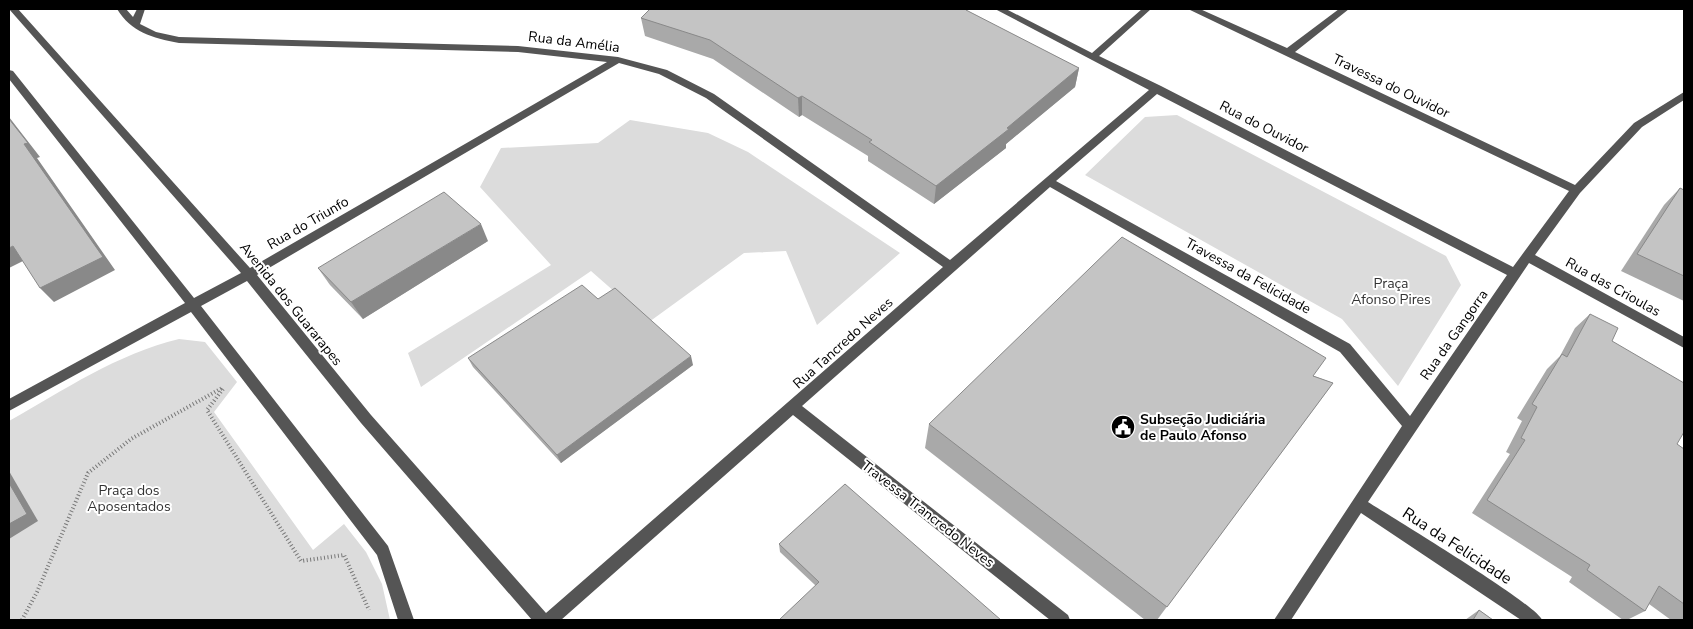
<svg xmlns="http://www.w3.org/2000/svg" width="1693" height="629" viewBox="0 0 1693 629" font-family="'Nunito Sans',sans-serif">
<rect width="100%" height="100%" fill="#fff"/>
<!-- green -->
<g fill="#dcdcdc">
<path d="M1177,115L1446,256L1461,285L1398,386L1342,319L1085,175L1145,117Z"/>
<path d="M630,120L708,133L748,152L900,253L817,325L786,251L744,253L649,322L591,271L421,387L408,353L551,265L480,187L501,148L598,143Z"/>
<path d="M179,339L205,342L237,382L214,412L313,550L344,524L366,552L382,584L390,620H9V421C64,390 117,354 179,339Z"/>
</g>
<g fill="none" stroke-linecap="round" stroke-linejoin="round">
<!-- path -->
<g stroke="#777" stroke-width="4" stroke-dasharray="1 2.5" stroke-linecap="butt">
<path d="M223,389L207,410L301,561L344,555L369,610"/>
<path d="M22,620L37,592L88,473L131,439L222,388"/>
</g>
<!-- minor -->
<path fill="#555" fill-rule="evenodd" d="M9,9H18L250,268L607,62L518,52L179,43C152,38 131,32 117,9H126L133,17L137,9H145L140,24L156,32L179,37L518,46L618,57L667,70L714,94L950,260L1149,90L995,9H1006L1092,53L1142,9H1151L1099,56L1161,86L1513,267L1569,191L1188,9H1200L1287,48L1339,9H1349L1295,52L1575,185L1634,123L1684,92V100L1642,127L1580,193L1535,255L1684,337V348L1529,263L1368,502C1393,518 1536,604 1542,620H1521L1361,513L1291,620H1274L1402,426L1340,352L1050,187L802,406L1068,615L1070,620H1050L793,415L561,620H532L361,423L247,281L201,306L388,546L414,620H398L377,555L191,312L9,411V399L185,303L9,79V70L13,71L194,298L241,273ZM619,63L659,74L706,98L943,267L546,613L371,415L257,275ZM1157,94L1507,275L1410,416L1350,344L1056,181Z"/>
</g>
<!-- wall -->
<g fill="#a9a9a9">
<path d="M968,9L967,11L1079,68L1075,87L1006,144V148L934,204L868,161V156L802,115L799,117L713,59L645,36L641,18Z"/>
<path d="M1680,188L1684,190V301L1621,271L1664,205Z"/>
<path d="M488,241L363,319L330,285L318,268Z"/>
<path d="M598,299L693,365L561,463L473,367L468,358Z"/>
<path d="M1590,314L1612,341L1677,444L1684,449V620H1671L1649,604L1645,611L1627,620H1623L1569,582L1572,577L1472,513L1510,454L1506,452L1522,421L1517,418L1547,369L1560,356L1575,328Z"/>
<path d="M1314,376L1333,383L1157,620H1145L925,448L929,424Z"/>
<path d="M779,544L1001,620L815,585L780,552Z"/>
<path d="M1479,610L1493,620H1465Z"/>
</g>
<!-- shaded-wall -->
<g fill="#898989">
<path d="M1079,68L1075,87L1006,144V148L934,204L936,186Z"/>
<path d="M802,96V115L799,117L798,98Z"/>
<path d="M9,117L40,157L37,158L115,270L54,302L40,288L24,144L9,119Z"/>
<path d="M481,224L488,241L363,319L351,302Z"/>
<path d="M13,246L27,259L9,268V248Z"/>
<path d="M691,356L693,365L561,463L557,455Z"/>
<path d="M9,471L38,521L9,539Z"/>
</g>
<!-- building -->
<g fill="#c4c4c4" stroke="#898989">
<path d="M650,9H968L966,10L1079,68L1007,128L1009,129L936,186L869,142L872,140L802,96L798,98L710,40L641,18Z"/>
<path d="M9,119L28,143L24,144L103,257L40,288L13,246L9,248Z"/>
<path d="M1680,188L1684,190V276L1637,254Z"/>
<path d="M444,192L481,224L351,302L318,268Z"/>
<path d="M1122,237L1326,358L1313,376L1333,383L1167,607L929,424Z"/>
<path d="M582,285L598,299L615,288L691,356L557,455L468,358Z"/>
<path d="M1590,314L1618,328L1612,341L1684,383V432L1677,444L1684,449V604L1659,586L1645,611L1587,570L1590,565L1487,500L1525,440L1521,438L1537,407L1532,404L1562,354L1567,357Z"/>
<path d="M9,483L27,514L9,524Z"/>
<path d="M845,484L1001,620H779L819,582L779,544Z"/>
<path d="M1479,610L1493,620H1473Z"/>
</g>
<!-- icons -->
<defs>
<g id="civic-disc" transform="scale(1.25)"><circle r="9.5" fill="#000" stroke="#fff"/><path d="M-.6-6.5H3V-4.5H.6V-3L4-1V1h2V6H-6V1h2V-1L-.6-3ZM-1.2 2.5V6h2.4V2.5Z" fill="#fff"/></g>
</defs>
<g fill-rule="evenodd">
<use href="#civic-disc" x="1123" y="427"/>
</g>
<g text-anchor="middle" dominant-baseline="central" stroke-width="4" stroke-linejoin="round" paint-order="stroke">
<!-- street labels -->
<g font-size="14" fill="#000" stroke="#fff">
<text transform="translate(574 42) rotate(7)">Rua da Amélia</text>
<text transform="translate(1391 86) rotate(26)">Travessa do Ouvidor</text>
<text transform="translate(1264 127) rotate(27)">Rua do Ouvidor</text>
<text transform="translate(308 223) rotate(-30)">Rua do Triunfo</text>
<text transform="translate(1248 276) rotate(29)">Travessa da Felicidade</text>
<text transform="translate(1613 287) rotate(29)">Rua das Crioulas</text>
<text transform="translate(291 304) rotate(51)">Avenida dos Guararapes</text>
<text transform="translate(1454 335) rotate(-55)">Rua da Gangorra</text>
<text transform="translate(843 343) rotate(-42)">Rua Tancredo Neves</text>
<text transform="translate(928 514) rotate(38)">Travessa Trancredo Neves</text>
</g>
<!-- park labels -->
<g font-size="14" fill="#333" stroke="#fff">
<text x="1391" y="283">Praça<tspan x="1391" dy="16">Afonso Pires</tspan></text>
<text x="129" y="490">Praça dos<tspan x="129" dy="16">Aposentados</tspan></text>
</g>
<!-- poi labels -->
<g font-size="14" font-weight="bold" fill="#000" stroke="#fff" text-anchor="start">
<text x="1140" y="419">Subseção Judiciária<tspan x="1140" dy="16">de Paulo Afonso</tspan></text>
</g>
<!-- near-street labels -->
<g font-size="16" fill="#000" stroke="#fff">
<text transform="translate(1457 546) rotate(33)">Rua da Felicidade</text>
</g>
</g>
<!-- border -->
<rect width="1693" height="629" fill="none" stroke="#000000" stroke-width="20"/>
</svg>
